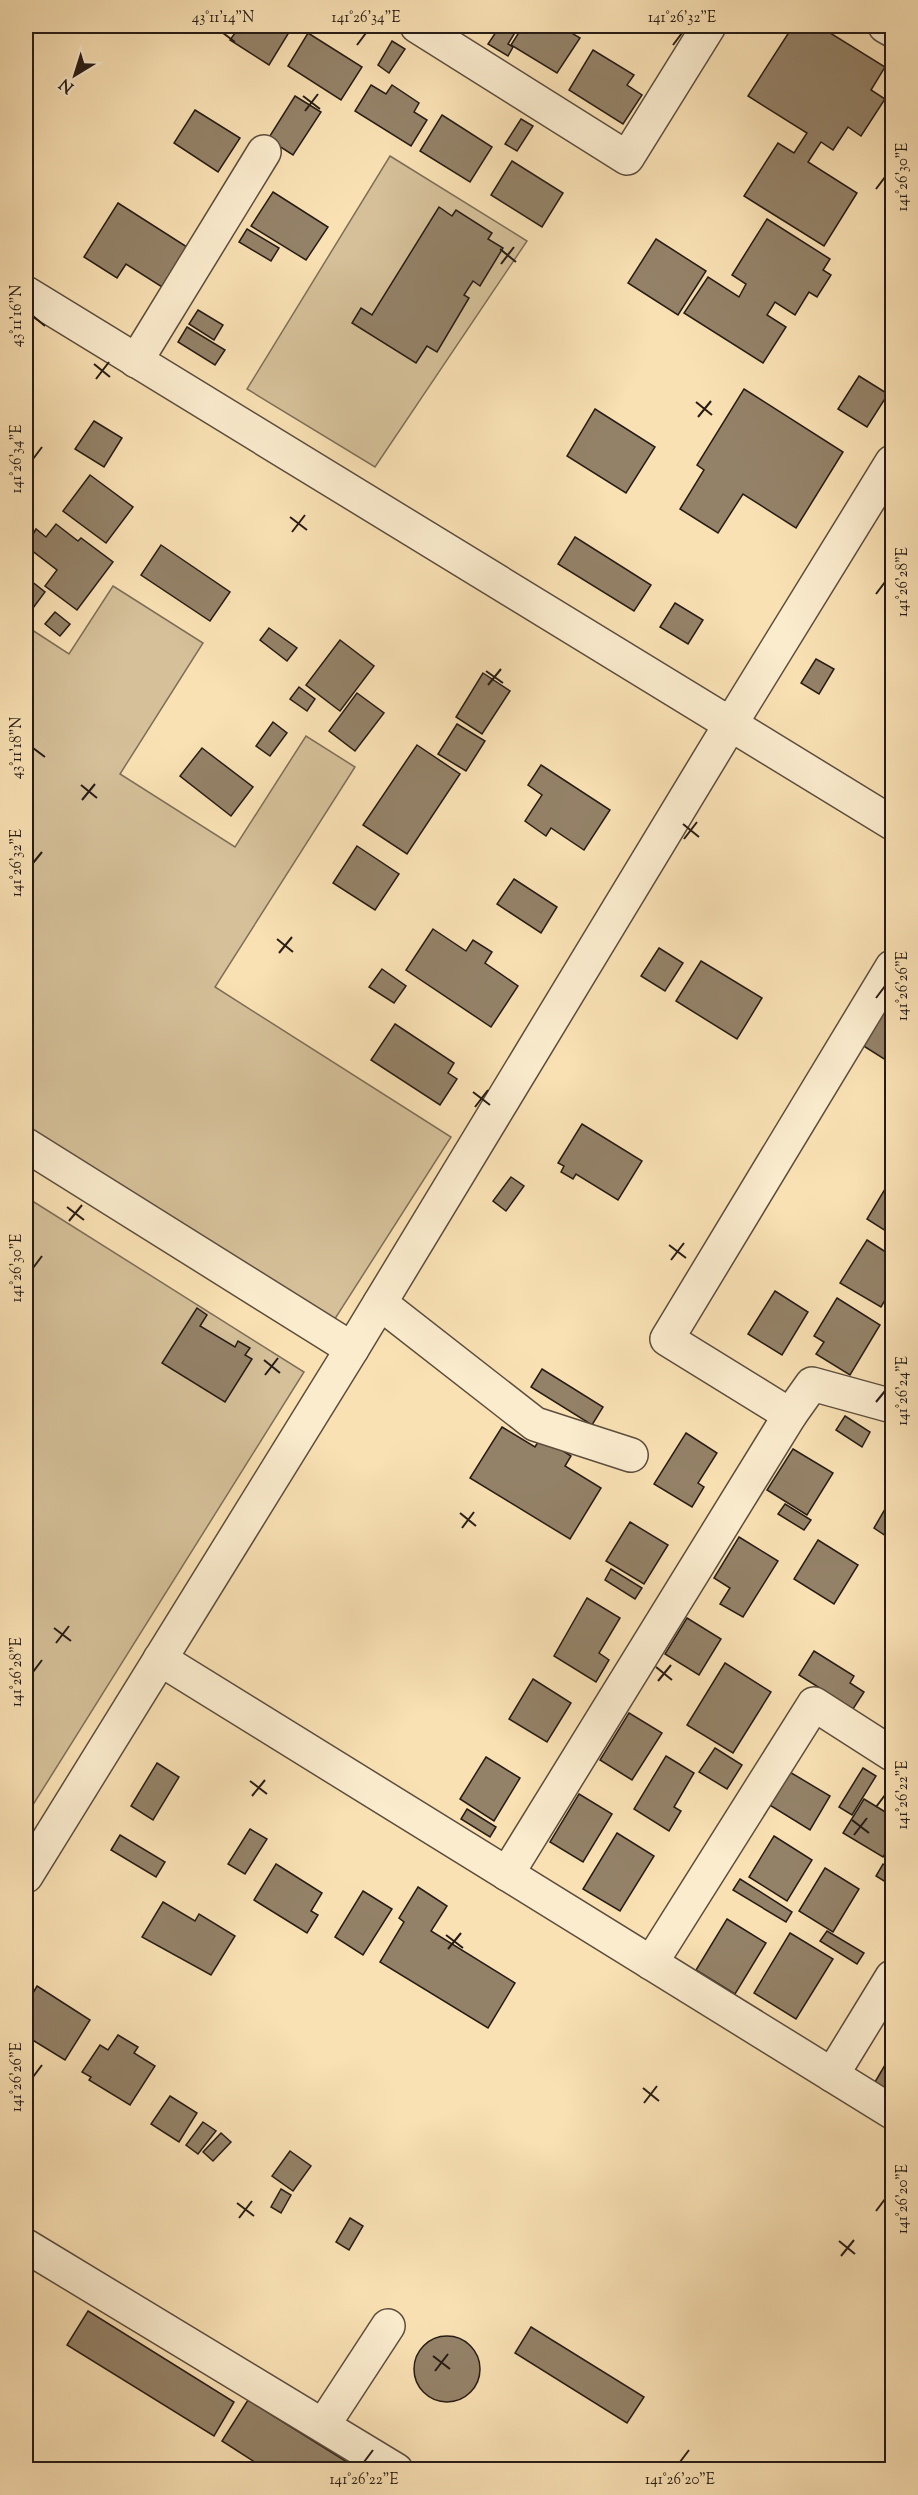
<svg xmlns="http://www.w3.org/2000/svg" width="918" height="2495" viewBox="0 0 918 2495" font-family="'Sorts Mill Goudy',serif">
<rect width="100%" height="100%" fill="#f9e1b4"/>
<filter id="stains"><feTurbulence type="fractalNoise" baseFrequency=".00333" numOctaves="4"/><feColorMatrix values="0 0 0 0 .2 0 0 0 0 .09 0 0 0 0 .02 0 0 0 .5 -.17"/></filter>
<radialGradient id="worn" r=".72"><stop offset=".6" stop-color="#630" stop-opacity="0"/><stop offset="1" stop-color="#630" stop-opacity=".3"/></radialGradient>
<!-- green -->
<g fill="#d5c099" stroke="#7e6e57" stroke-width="1.5">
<path d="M390,156L527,241L375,467L247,389Z"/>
<path d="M113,586L203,643L120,774L235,847L306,736L355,767L215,987L451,1137L331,1325L26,1130V626L69,654Z"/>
<path d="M26,1197L304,1372L26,1816Z"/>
</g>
<!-- building -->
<g fill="#948268" stroke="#271c15" stroke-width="1.5">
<path d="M240,26H285L291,29L269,65L230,40Z"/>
<path d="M500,26H519L508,44L513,47L508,56L488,44Z"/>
<path d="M523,26H560L580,38L557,73L511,45Z"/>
<path d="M793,26H819L885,67L871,90L885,99L861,136L848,127L833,150L821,142L808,162L857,193L824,246L744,196L778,143L794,153L807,133L748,96Z"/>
<path d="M308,33L362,67L341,100L288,66Z"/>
<path d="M392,41L405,49L389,73L378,65Z"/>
<path d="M593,50L634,75L627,85L642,95L623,124L569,90Z"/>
<path d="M371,85L386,94L392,85L419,103L414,112L427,120L411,146L355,111Z"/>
<path d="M295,96L321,112L293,155L268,139Z"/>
<path d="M195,110L240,138L218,172L174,143Z"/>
<path d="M442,115L492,147L470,182L420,151Z"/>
<path d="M521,119L533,126L517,151L505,144Z"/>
<path d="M512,161L563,193L542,227L491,195Z"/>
<path d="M273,192L328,227L306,260L251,226Z"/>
<path d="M118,203L187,247L162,287L126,264L117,278L84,257Z"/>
<path d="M439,207L452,216L456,210L492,233L488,239L503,248L480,286L473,281L464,295L469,298L437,352L427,346L416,363L352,323L361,308L372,315Z"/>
<path d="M767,219L830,259L823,270L831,275L817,297L809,292L795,315L775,302L767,315L786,327L763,363L684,313L708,277L739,297L746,284L732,275Z"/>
<path d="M247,229L279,248L271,261L239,242Z"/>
<path d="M656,239L706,271L678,315L628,283Z"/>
<path d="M198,310L223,325L214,340L189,324Z"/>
<path d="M187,327L225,350L215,365L178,342Z"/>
<path d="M859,376L888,394L867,427L838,409Z"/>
<path d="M744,389L843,452L796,528L743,494L718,533L680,509L704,470L697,465Z"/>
<path d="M595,409L655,447L626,493L567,456Z"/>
<path d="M94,421L122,438L104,467L75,449Z"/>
<path d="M90,475L133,507L106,543L63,511Z"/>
<path d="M56,524L78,541L81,538L113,562L77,610L45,586L57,570L26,546L36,529L46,537Z"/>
<path d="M575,537L651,585L634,611L558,564Z"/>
<path d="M161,545L230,592L210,621L141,575Z"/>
<path d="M26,577L45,592L27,616L26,615Z"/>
<path d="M675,603L703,620L688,644L660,627Z"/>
<path d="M55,612L70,624L60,636L45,624Z"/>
<path d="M269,628L297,648L287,661L260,640Z"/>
<path d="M340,640L374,666L340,711L306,685Z"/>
<path d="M816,659L834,669L819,694L801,683Z"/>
<path d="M483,673L510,691L482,734L456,717Z"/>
<path d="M299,687L315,699L307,711L290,699Z"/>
<path d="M357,693L384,713L355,751L329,731Z"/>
<path d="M273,722L287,733L270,756L256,746Z"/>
<path d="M457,724L485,741L466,771L438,754Z"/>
<path d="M417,745L460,774L407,854L363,825Z"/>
<path d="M202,748L253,787L231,816L180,776Z"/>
<path d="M541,765L610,810L584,850L551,828L546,836L525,821L542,795L528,785Z"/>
<path d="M357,846L399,874L375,910L333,883Z"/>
<path d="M514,879L557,907L541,933L497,904Z"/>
<path d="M433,929L466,951L473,940L492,952L485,963L518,986L491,1027L406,970Z"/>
<path d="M659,948L683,963L665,991L641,976Z"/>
<path d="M701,961L762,998L737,1039L676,1001Z"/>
<path d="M382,969L406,986L394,1003L369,987Z"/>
<path d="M892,995V1064L862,1045Z"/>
<path d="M395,1024L454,1063L448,1073L457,1079L440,1105L371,1060Z"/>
<path d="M582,1124L642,1161L618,1200L576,1174L573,1179L561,1172L564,1166L558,1163Z"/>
<path d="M511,1177L524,1186L506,1211L493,1201Z"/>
<path d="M888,1184L892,1187V1235L867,1219Z"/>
<path d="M867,1240L892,1256V1288L881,1307L840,1283Z"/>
<path d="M775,1291L808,1312L782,1355L748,1334Z"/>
<path d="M837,1298L880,1325L850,1375L816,1354L824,1342L814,1336Z"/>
<path d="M197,1308L207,1315L200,1326L235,1347L238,1341L250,1348L245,1355L252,1359L225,1402L162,1363Z"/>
<path d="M542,1369L603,1407L592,1425L531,1387Z"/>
<path d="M845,1416L870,1432L862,1447L836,1430Z"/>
<path d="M502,1427L535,1447L541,1437L571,1456L565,1466L601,1488L570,1539L470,1478Z"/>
<path d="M686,1433L717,1453L698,1483L704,1487L692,1507L654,1484Z"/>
<path d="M793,1449L833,1473L807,1515L767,1490Z"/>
<path d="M892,1497V1540L874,1528Z"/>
<path d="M785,1504L811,1520L804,1530L778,1514Z"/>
<path d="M630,1522L668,1545L644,1584L606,1561Z"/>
<path d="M739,1537L778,1561L743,1617L720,1604L730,1588L714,1578Z"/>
<path d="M818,1540L858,1565L834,1604L794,1579Z"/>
<path d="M611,1569L642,1588L635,1599L605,1580Z"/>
<path d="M587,1598L620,1618L599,1653L609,1660L596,1682L554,1656Z"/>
<path d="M687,1618L721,1639L699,1675L665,1654Z"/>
<path d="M814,1651L854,1676L850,1683L864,1692L853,1709L799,1675Z"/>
<path d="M725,1663L771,1692L733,1753L687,1725Z"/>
<path d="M533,1679L571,1703L547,1742L509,1719Z"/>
<path d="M629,1713L662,1733L632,1780L600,1760Z"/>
<path d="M715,1748L742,1765L727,1789L699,1772Z"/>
<path d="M666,1756L694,1773L674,1807L681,1811L669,1831L634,1809Z"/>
<path d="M486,1757L520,1778L494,1821L460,1799Z"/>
<path d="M157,1763L179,1777L153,1820L131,1806Z"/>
<path d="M863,1768L876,1776L852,1815L839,1807Z"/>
<path d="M788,1771L830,1796L810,1830L768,1804Z"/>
<path d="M579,1794L612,1814L583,1862L550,1842Z"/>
<path d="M864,1799L892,1816V1841L883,1857L843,1833Z"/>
<path d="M467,1809L496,1827L490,1837L461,1819Z"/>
<path d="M250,1829L267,1839L245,1874L228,1864Z"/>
<path d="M617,1833L654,1856L620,1911L583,1889Z"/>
<path d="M120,1835L165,1862L156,1877L111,1850Z"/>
<path d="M774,1836L812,1860L787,1901L749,1877Z"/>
<path d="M276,1864L322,1893L311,1911L318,1915L307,1933L254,1900Z"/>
<path d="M883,1864L892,1870V1886L876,1876Z"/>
<path d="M825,1868L859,1889L833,1932L799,1911Z"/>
<path d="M740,1879L792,1912L786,1922L733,1890Z"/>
<path d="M418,1887L447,1906L431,1931L515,1983L488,2028L380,1962L404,1922L399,1918Z"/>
<path d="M363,1891L392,1909L363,1955L335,1937Z"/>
<path d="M163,1902L195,1921L199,1914L235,1936L211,1975L142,1937Z"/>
<path d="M727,1919L766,1943L735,1994L696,1970Z"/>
<path d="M827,1931L864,1953L857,1964L820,1941Z"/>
<path d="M790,1933L833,1959L796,2019L754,1993Z"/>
<path d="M37,1986L90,2020L65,2060L26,2036V2005Z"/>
<path d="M118,2035L138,2047L134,2053L155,2066L130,2105L89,2080L91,2077L82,2072L100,2045L108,2050Z"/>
<path d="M892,2053V2093L875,2082Z"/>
<path d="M170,2096L197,2113L179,2142L151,2124Z"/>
<path d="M203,2122L216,2131L198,2154L186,2145Z"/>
<path d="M221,2133L231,2142L213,2161L203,2152Z"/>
<path d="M290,2151L311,2166L293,2191L272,2176Z"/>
<path d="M281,2189L291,2195L281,2213L271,2207Z"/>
<path d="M350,2218L363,2226L349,2250L336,2242Z"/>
<path d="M88,2311L234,2402L214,2436L67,2345Z"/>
<path d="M531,2327L644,2397L627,2423L515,2353Z"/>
<circle cx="447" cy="2369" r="33"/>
<path d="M248,2400L360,2470H267L222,2441Z"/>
</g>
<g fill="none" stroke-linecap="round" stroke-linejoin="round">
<!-- minor casing -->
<g stroke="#5c4d3d" stroke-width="36">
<g id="minor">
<path d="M417,26L627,158L709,26"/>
<path d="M885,26L892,30"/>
<path d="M26,293L892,823"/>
<path d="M136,361L264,152"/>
<path d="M26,1145L352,1349"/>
<path d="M380,1303L535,1424L631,1455"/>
<path d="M790,1415L667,1339L892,967"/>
<path d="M160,1659L892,2112"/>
<path d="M507,1874L790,1415L812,1384L892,1406"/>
<path d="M26,1876L352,1349L730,725L892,462"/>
<path d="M651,1963L814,1704L892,1754"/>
<path d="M832,2075L892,1977"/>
<path d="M26,2246L396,2470"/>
<path d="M324,2424L388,2326"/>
</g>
</g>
<!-- minor -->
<use href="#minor" stroke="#fbecce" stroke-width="33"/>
</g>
<!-- ticks -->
<path fill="none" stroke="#271c15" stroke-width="2" d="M223,33L235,42M357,45L366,33M673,45L682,33M303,96L320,109M305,111L318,94M876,189L885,177M500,249L516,262M501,264L514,247M33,316L45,326M94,364L110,377M96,379L109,362M696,402L712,415M698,417L711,401M33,459L42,447M290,517L307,530M292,532L305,515M876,594L885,582M486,671L503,683M488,685L501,669M33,748L45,757M81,785L97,798M82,800L95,784M683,824L699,837M684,839L697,822M33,863L42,852M277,939L293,952M279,953L292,937M876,998L885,986M473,1092L490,1105M475,1107L488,1090M67,1207L84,1220M69,1221L82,1205M669,1245L686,1258M671,1260L684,1243M33,1268L42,1256M264,1360L280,1373M265,1375L278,1358M876,1402L885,1391M460,1513L476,1526M462,1528L474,1512M54,1628L71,1641M56,1643L69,1626M656,1667L672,1680M33,1672L42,1660M658,1681L671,1665M250,1781L267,1794M252,1796L265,1780M876,1807L885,1795M852,1820L869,1833M854,1835L867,1818M446,1935L463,1948M448,1949L461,1933M33,2077L42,2065M643,2088L659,2101M644,2103L657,2086M237,2203L254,2216M876,2211L885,2199M239,2218L252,2201M839,2241L855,2254M841,2256L854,2240M433,2356L450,2369M435,2371L448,2354M364,2462L373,2450M680,2462L689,2450"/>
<!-- margin -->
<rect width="918" height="2495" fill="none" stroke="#f9e1b4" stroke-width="66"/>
<!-- north arrow -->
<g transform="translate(75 75) rotate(218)" stroke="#fbecce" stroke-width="4.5" paint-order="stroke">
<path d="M0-4.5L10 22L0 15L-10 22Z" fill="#271c15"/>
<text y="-9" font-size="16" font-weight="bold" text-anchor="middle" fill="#271c15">N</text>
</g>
<rect x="33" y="33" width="852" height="2429" fill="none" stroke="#271c15" stroke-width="2"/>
<g font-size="15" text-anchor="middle" fill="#271c15">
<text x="223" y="22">43°11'14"N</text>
<text x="366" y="22">141°26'34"E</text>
<text x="682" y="22">141°26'32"E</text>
<text transform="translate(902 177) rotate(-90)" y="5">141°26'30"E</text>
<text transform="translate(16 316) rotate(-90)" y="5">43°11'16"N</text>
<text transform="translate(16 459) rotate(-90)" y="5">141°26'34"E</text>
<text transform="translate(902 582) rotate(-90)" y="5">141°26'28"E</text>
<text transform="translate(16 748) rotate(-90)" y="5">43°11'18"N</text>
<text transform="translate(16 863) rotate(-90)" y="5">141°26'32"E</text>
<text transform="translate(902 986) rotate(-90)" y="5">141°26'26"E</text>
<text transform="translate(16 1268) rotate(-90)" y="5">141°26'30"E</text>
<text transform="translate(902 1391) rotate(-90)" y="5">141°26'24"E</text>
<text transform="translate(16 1672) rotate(-90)" y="5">141°26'28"E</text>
<text transform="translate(902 1795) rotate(-90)" y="5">141°26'22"E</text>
<text transform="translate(16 2077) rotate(-90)" y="5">141°26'26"E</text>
<text transform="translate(902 2199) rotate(-90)" y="5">141°26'20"E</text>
<text x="364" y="2484">141°26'22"E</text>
<text x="680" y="2484">141°26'20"E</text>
</g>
<rect width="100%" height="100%" filter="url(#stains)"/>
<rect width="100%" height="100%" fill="url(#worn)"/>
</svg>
